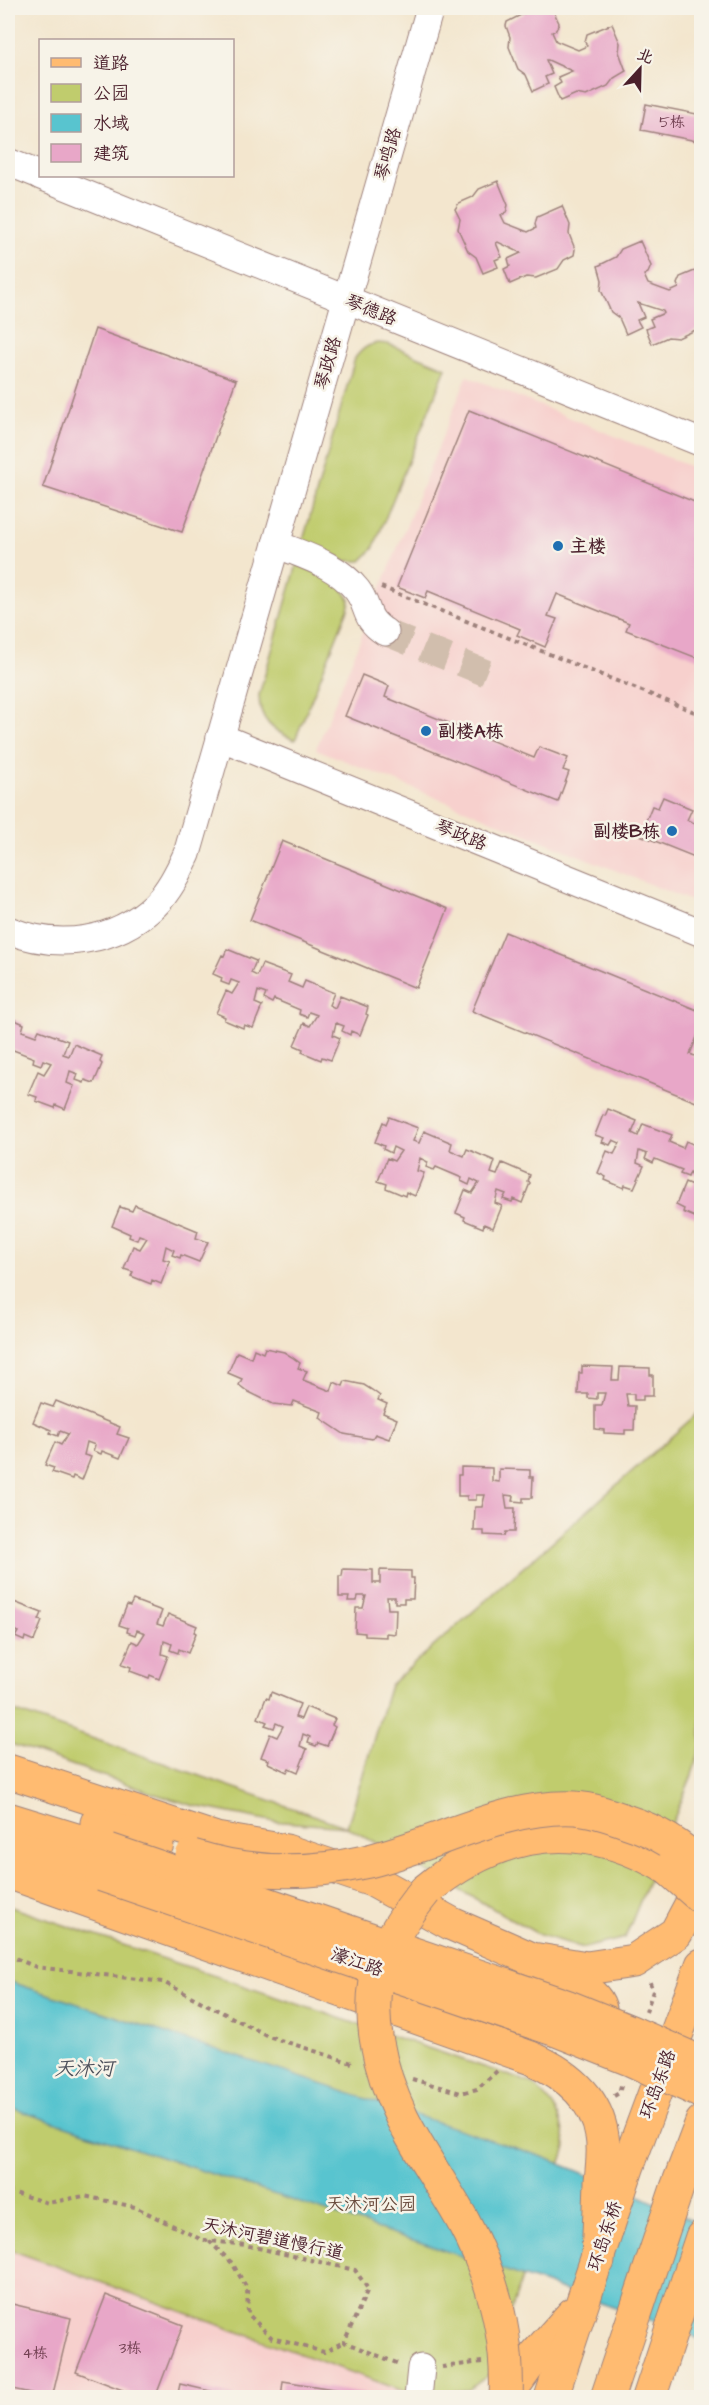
<svg xmlns="http://www.w3.org/2000/svg" width="709" height="2405" viewBox="0 0 709 2405" font-family="'Architects Daughter','LXGW WenKai TC',sans-serif">
<rect width="100%" height="100%" fill="#f7f3e8"/>
<filter id="ink" filterUnits="userSpaceOnUse"><feTurbulence type="fractalNoise" baseFrequency=".0167" numOctaves="2"/><feDisplacementMap in="SourceGraphic" scale="12" xChannelSelector="R" yChannelSelector="G"/><feConvolveMatrix kernelMatrix="1 2 1 2 8 2 1 2 1" color-interpolation-filters="sRGB"/></filter>
<filter id="wash" filterUnits="userSpaceOnUse"><feTurbulence type="fractalNoise" baseFrequency=".008" numOctaves="4" result="noise"/><feDisplacementMap in="SourceGraphic" scale="24" xChannelSelector="R" yChannelSelector="G"/><feGaussianBlur stdDeviation="1.35" result="paint"/><feColorMatrix in="noise" values="0 0 0 0 0 0 0 0 0 0 0 0 0 0 0 0 0 1.4 0 .05"/><feComposite in="paint" operator="in"/></filter>
<g filter="url(#wash)">
<rect width="100%" height="100%" fill="#f3e6ce"/>
<!-- built -->
<g fill="#f7d0cd">
<path d="M467,376L701,471V905L316,749Z"/>
<path d="M8,2249L66,2271L412,2394L410,2398L8,2397Z"/>
</g>
<!-- green -->
<g fill="#c0cc6d" stroke="#85764c" stroke-width="1.5">
<path d="M378,343L388,344L446,368L373,549L361,561H344L302,544L355,358C362,349 367,345 378,343Z"/>
<path d="M297,564L336,580L350,600L348,609L295,740C273,731 259,721 259,695Z"/>
<path d="M701,1406V1746L692,1775L625,1938L584,1948L540,1935L347,1827L271,1821L195,1806L158,1795L8,1743V1709L347,1827L390,1685L698,1413Z"/>
<path d="M8,1906L531,2083C558,2107 560,2113 566,2147L490,2374L468,2390L412,2394L8,2249Z"/>
</g>
<!-- water -->
<path fill="#58c4cf" stroke="#51727d" stroke-width="1.5" d="M8,1981L543,2157L642,2197L701,2224V2340L680,2330L513,2273L8,2107Z"/>
<g id="blocks">
<!-- building -->
<g fill="#e8a7c8">
<path d="M528,8H552L559,23L556,30L552,32L556,41L578,50L587,46L585,42L587,34L612,24L620,43L619,52L626,71L614,78L608,86L586,96L576,94L560,101L554,87L561,83L558,77L572,71L548,60H546L552,74L545,77L548,84L533,91L526,75L518,69L509,47L510,37L506,26L507,22L523,14Z"/>
<path d="M646,104L702,115V142L641,130Z"/>
<path d="M498,181L508,205L506,213L501,215L505,223L528,232L536,228L535,224L537,217L562,206L570,225L569,234L575,249L574,255L564,260L558,269L536,278L526,277L510,284L504,269L510,266L508,259L521,253L498,242L496,243L502,257L495,260L498,267L483,273L476,257L468,251L458,229L460,219L455,209L459,203L473,197L479,189Z"/>
<path d="M640,241L651,266L648,273L644,275L648,284L670,292L679,288L677,284L680,277L702,268L700,328L678,338L668,337L652,344L646,329L653,326L650,319L664,313L663,311L638,303L644,317L637,320L641,327L626,334L619,318L611,312L601,290L602,280L598,266L616,257L621,249Z"/>
<path d="M95,329L236,380L182,532L43,487Z"/>
<path d="M469,410L702,505V660L626,630L629,623L557,594L548,616L557,619L545,647L517,635L520,629L428,591L425,598L397,587Z"/>
<path d="M362,675L389,686L385,697L534,758L539,747L568,758L563,770L569,772L558,802L345,716Z"/>
<path d="M663,797L692,809L687,820L702,826V860L640,835L652,806L658,808Z"/>
<path d="M282,841L448,909L416,988L250,920Z"/>
<path d="M505,932L702,1012V1025L690,1054L702,1059V1089L696,1102L472,1011Z"/>
<path d="M227,949L256,961L251,973L257,976L262,964L291,975L288,982L302,988L305,981L334,993L329,1005L335,1008L340,996L368,1007L366,1014L368,1015L360,1035L351,1031L350,1035L342,1031L344,1026L336,1023L333,1035L340,1038L331,1060L322,1057L321,1060L302,1052L303,1049L294,1045L304,1023L310,1026L317,1015L309,1012L307,1017L299,1014L300,1010L274,999L272,1003L264,999L266,994L258,991L255,1003L262,1006L253,1028L244,1025L243,1028L224,1020L225,1017L216,1013L226,991L232,994L239,983L231,980L229,985L221,982L222,978L213,974L222,955L224,956Z"/>
<path d="M8,1017L24,1024L22,1031L36,1036L39,1030L68,1041L63,1054L69,1056L74,1044L102,1056L100,1062L102,1064L94,1083L85,1080L84,1083L76,1080L78,1074L70,1071L67,1083L74,1086L65,1109L56,1105L55,1108L36,1101L37,1097L28,1094L38,1071L44,1074L51,1063L43,1060L41,1065L33,1062L34,1058L8,1048Z"/>
<path d="M608,1109L637,1121L632,1133L638,1136L643,1124L672,1135L669,1142L683,1148L686,1141L702,1148V1220L683,1212L684,1209L676,1205L685,1183L692,1186L698,1175L690,1172L688,1177L680,1174L682,1170L655,1159L653,1163L645,1159L647,1154L639,1151L637,1163L644,1166L634,1188L625,1185L624,1188L605,1180L606,1177L598,1173L607,1151L614,1154L620,1143L613,1140L610,1145L602,1142L604,1138L595,1135L603,1115L605,1116Z"/>
<path d="M389,1117L418,1128L413,1141L419,1143L424,1131L452,1143L450,1150L464,1156L467,1149L495,1161L491,1173L497,1175L502,1163L530,1175L528,1182L530,1183L522,1203L513,1199L512,1202L503,1199L506,1194L498,1191L495,1203L502,1206L493,1228L484,1224L483,1228L464,1220L465,1217L456,1213L465,1190L472,1193L479,1183L471,1179L469,1185L461,1181L462,1178L436,1167L434,1170L426,1167L428,1162L420,1158L417,1171L424,1173L415,1196L406,1192L405,1196L386,1188L387,1184L378,1181L387,1158L394,1161L401,1151L393,1147L391,1153L383,1149L384,1146L375,1142L383,1122L386,1124Z"/>
<path d="M135,1205L198,1231L196,1238L208,1242L199,1262L181,1255L180,1258L172,1255L174,1250L166,1246L163,1259L170,1261L161,1284L152,1280L151,1284L131,1276L133,1272L124,1269L133,1246L140,1249L147,1238L139,1235L137,1240L129,1237L130,1234L112,1226L120,1207L132,1211Z"/>
<path d="M265,1348L284,1352L292,1357L300,1363L298,1368L307,1371L303,1380L331,1391L334,1382L343,1386L345,1381L364,1385L372,1390L380,1396L378,1400L387,1404L383,1413L397,1419L389,1439L375,1434L372,1439L344,1434L320,1418L322,1412L294,1401L292,1406L273,1404L247,1391L239,1385L242,1379L228,1373L237,1352L251,1358L254,1349L263,1353Z"/>
<path d="M582,1366L613,1367L612,1380H619L620,1367L650,1368V1375H653V1396H643V1400H634V1394H626L628,1406H635L634,1430H625V1434L604,1433V1430L595,1429V1405H602L605,1393H597V1399L588,1398V1394H578L579,1373H582Z"/>
<path d="M56,1401L120,1427L117,1434L129,1438L120,1458L102,1451L101,1454L93,1451L95,1445L87,1442L84,1455L91,1457L82,1480L73,1476L72,1479L52,1472L54,1468L45,1465L55,1442L61,1445L68,1434L60,1431L58,1436L50,1433L51,1430L33,1422L41,1403L53,1407Z"/>
<path d="M461,1467L492,1468V1481L499,1482V1469L530,1470V1477H533L532,1498H523V1502L513,1501L514,1496L505,1495L507,1508H515L514,1532H505L504,1536L484,1535V1531H474L475,1507H482L485,1495H476V1500H467V1496H458V1475H461Z"/>
<path d="M343,1569L373,1570V1583H380V1570L411,1571V1578H414L413,1599H404V1603H395V1597H387L388,1609H396L395,1634L386,1633V1637L365,1636V1633L355,1632L356,1608H363L366,1596H358L357,1601H348L349,1597H339V1576H342Z"/>
<path d="M133,1600L162,1611L157,1624L163,1626L168,1614L197,1626L194,1632L196,1633L188,1653L179,1649L178,1653L170,1650L172,1644L164,1641L162,1654L168,1656L159,1679L150,1675L149,1678L130,1671L131,1667L122,1664L132,1641L138,1644L145,1633L137,1630L135,1635L127,1632L128,1628L119,1625L127,1605L130,1606Z"/>
<path d="M14,1602L42,1613L39,1620L42,1621L34,1641L25,1637L24,1641L15,1637L18,1632L10,1629L8,1635V1613Z"/>
<path d="M271,1692L300,1704L295,1717L301,1719L306,1707L335,1719L332,1725L335,1727L327,1746L318,1743L316,1746L308,1743L310,1737L303,1734L300,1746L307,1749L298,1772L289,1768L287,1772L268,1763L269,1760L261,1757L270,1734L277,1737L283,1726L276,1723L274,1728L265,1725L267,1722L258,1718L266,1698L269,1699Z"/>
<path d="M106,2295L183,2325L155,2398H143L76,2372Z"/>
<path d="M8,2303L71,2318L52,2398L8,2388Z"/>
<path d="M283,2381L364,2394V2398H281Z"/>
<path d="M180,2384L236,2397V2398H177Z"/>
</g>
</g>
</g>
<g filter="url(#ink)">
<use href="#blocks" fill-opacity="0" stroke="#9e827c" stroke-width="1.5"/>
<g fill="none" stroke-linecap="round" stroke-linejoin="round">
<!-- minor-tunnel -->
<path stroke="#d1bead" stroke-width="27" stroke-dasharray="27 14" stroke-linecap="butt" d="M385,632L496,677"/>
<!-- minor casing -->
<g stroke="#9e827c" stroke-width="29">
<g id="minor">
<path d="M8,162L40,175"/>
<path d="M41,176L702,443"/>
<path d="M276,544C305,556 336,564 357,590C370,607 363,618 385,632"/>
<path d="M220,737L702,933"/>
<path d="M8,930C58,950 115,943 155,905C169,891 178,873 187,854L430,8"/>
<path d="M418,2398L421,2368"/>
</g>
</g>
<!-- major casing -->
<g stroke="#9e827c" stroke-width="35">
<g id="major">
<path d="M8,1771L216,1839L286,1851L372,1880L452,1924L532,1959L587,1968L634,1961L676,1933L702,1884"/>
<path d="M8,1819L109,1850"/>
<path d="M97,1823L157,1844"/>
<path d="M8,1843L102,1875"/>
<path d="M8,1872L531,2058C565,2073 596,2096 602,2136C605,2152 602,2167 601,2182C600,2208 599,2235 598,2261"/>
<path d="M425,1891C501,1827 584,1817 669,1869"/>
<path d="M548,1969C581,1989 619,1997 591,2042"/>
<path d="M505,2398L535,2356L573,2314"/>
<path d="M551,2398L627,2168L702,1965"/>
<path d="M607,2398L677,2188L702,2122"/>
<path d="M649,2398L702,2237"/>
</g>
</g>
<!-- path -->
<g stroke="#9e827c" stroke-width="4" stroke-dasharray="4.5 4.5" stroke-linecap="butt">
<path d="M381,587L702,715"/>
<path d="M8,1955L36,1967L163,1982L268,2036L355,2064"/>
<path d="M646,2012L653,1991L649,1980"/>
<path d="M412,2079L461,2093L477,2089L497,2071"/>
<path d="M614,2096L619,2093L622,2082"/>
<path d="M8,2191L48,2203L84,2196L135,2207L202,2240L245,2245L355,2270L368,2289L344,2342L399,2364"/>
<path d="M209,2241L232,2263L247,2288L248,2314L272,2338L324,2352L344,2342"/>
<path d="M442,2367L482,2362"/>
</g>
<!-- minor -->
<use href="#minor" stroke="#fff" stroke-width="27"/>
<!-- major -->
<use href="#major" stroke="#ffbb71" stroke-width="33"/>
<!-- major-bridge casing -->
<g stroke="#9e827c" stroke-width="35" stroke-linecap="butt">
<g id="major-bridge">
<path d="M109,1850L566,2006L631,2032L702,2063"/>
<path d="M192,1856C248,1874 306,1875 364,1862C432,1847 505,1804 575,1808C593,1809 612,1816 628,1822C656,1831 681,1846 702,1867"/>
<path d="M669,1869L702,1898"/>
<path d="M102,1875L559,2031L632,2060L702,2092"/>
<path d="M425,1891C408,1912 392,1934 382,1960C363,2010 380,2072 402,2118C420,2154 445,2188 464,2223C493,2277 509,2336 506,2398"/>
</g>
</g>
<!-- major-bridge -->
<use href="#major-bridge" stroke="#ffbb71" stroke-width="33"/>
</g>
</g>
<!-- markers -->
<g fill="#1f6fb2" stroke="#f7f3e8" stroke-width="2">
<circle cx="558" cy="546" r="6"/>
<circle cx="426" cy="731" r="6"/>
<circle cx="672" cy="831" r="6"/>
</g>
<g text-anchor="middle" dominant-baseline="central" stroke-width="5" stroke-linejoin="round" paint-order="stroke">
<!-- number labels -->
<g font-size="15" fill="#724152">
<text x="672" y="122">5栋</text>
<text x="130" y="2348">3栋</text>
<text x="35" y="2353">4栋</text>
</g>
<!-- street labels -->
<g font-size="18" fill="#4a1f2b" stroke="#f7f3e8">
<text transform="translate(388 154) rotate(-74)">琴鸣路</text>
<text transform="translate(371 310) rotate(22)">琴德路</text>
<text transform="translate(328 363) rotate(-74)">琴政路</text>
<text transform="translate(461 835) rotate(22)">琴政路</text>
<text transform="translate(357 1962) rotate(19)">濠江路</text>
<text transform="translate(658 2084) rotate(-70)">环岛东路</text>
<text transform="translate(605 2236) rotate(-72)">环岛东桥</text>
<text transform="translate(273 2239) rotate(12)">天沐河碧道慢行道</text>
</g>
<!-- poi labels -->
<g font-size="18" font-weight="bold" fill="#4a1f2b" stroke="#f7f3e8" text-anchor="start">
<text x="570" y="546">主楼</text>
<text x="438" y="731">副楼A栋</text>
<text x="660" y="831" text-anchor="end">副楼B栋</text>
</g>
<!-- park labels -->
<g font-size="18" fill="#684a3c" stroke="#f7f3e8">
<text x="371" y="2204">天沐河公园</text>
</g>
<!-- water labels -->
<g font-size="20" font-style="italic" fill="#4e515c" stroke="#f7f3e8">
<text x="84" y="2069">天沐河</text>
</g>
</g>
<!-- margin -->
<rect width="709" height="2405" fill="none" stroke="#f7f3e8" stroke-width="30"/>
<!-- legend -->
<rect x="39" y="39" width="195" height="138" fill="#f7f3e8" stroke="#b29e9c" stroke-width="1.5"/>
<rect x="51" y="58" width="30" height="9" fill="#ffbb71" stroke="#b29e9c" stroke-width="1.5"/>
<text x="93" y="69" font-size="18" fill="#4a1f2b">道路</text>
<rect x="51" y="84" width="30" height="18" fill="#c0cc6d" stroke="#b29e9c" stroke-width="1.5"/>
<text x="93" y="99" font-size="18" fill="#4a1f2b">公园</text>
<rect x="51" y="114" width="30" height="18" fill="#58c4cf" stroke="#b29e9c" stroke-width="1.5"/>
<text x="93" y="129" font-size="18" fill="#4a1f2b">水域</text>
<rect x="51" y="144" width="30" height="18" fill="#e8a7c8" stroke="#b29e9c" stroke-width="1.5"/>
<text x="93" y="159" font-size="18" fill="#4a1f2b">建筑</text>
<!-- north arrow -->
<g transform="translate(640 69) rotate(22)" stroke="#f7f3e8" stroke-width="4.5" paint-order="stroke">
<path d="M0-4.5L10 22L0 15L-10 22Z" fill="#4a1f2b"/>
<text y="-9" font-size="16" font-weight="bold" text-anchor="middle" fill="#4a1f2b">北</text>
</g>
</svg>
